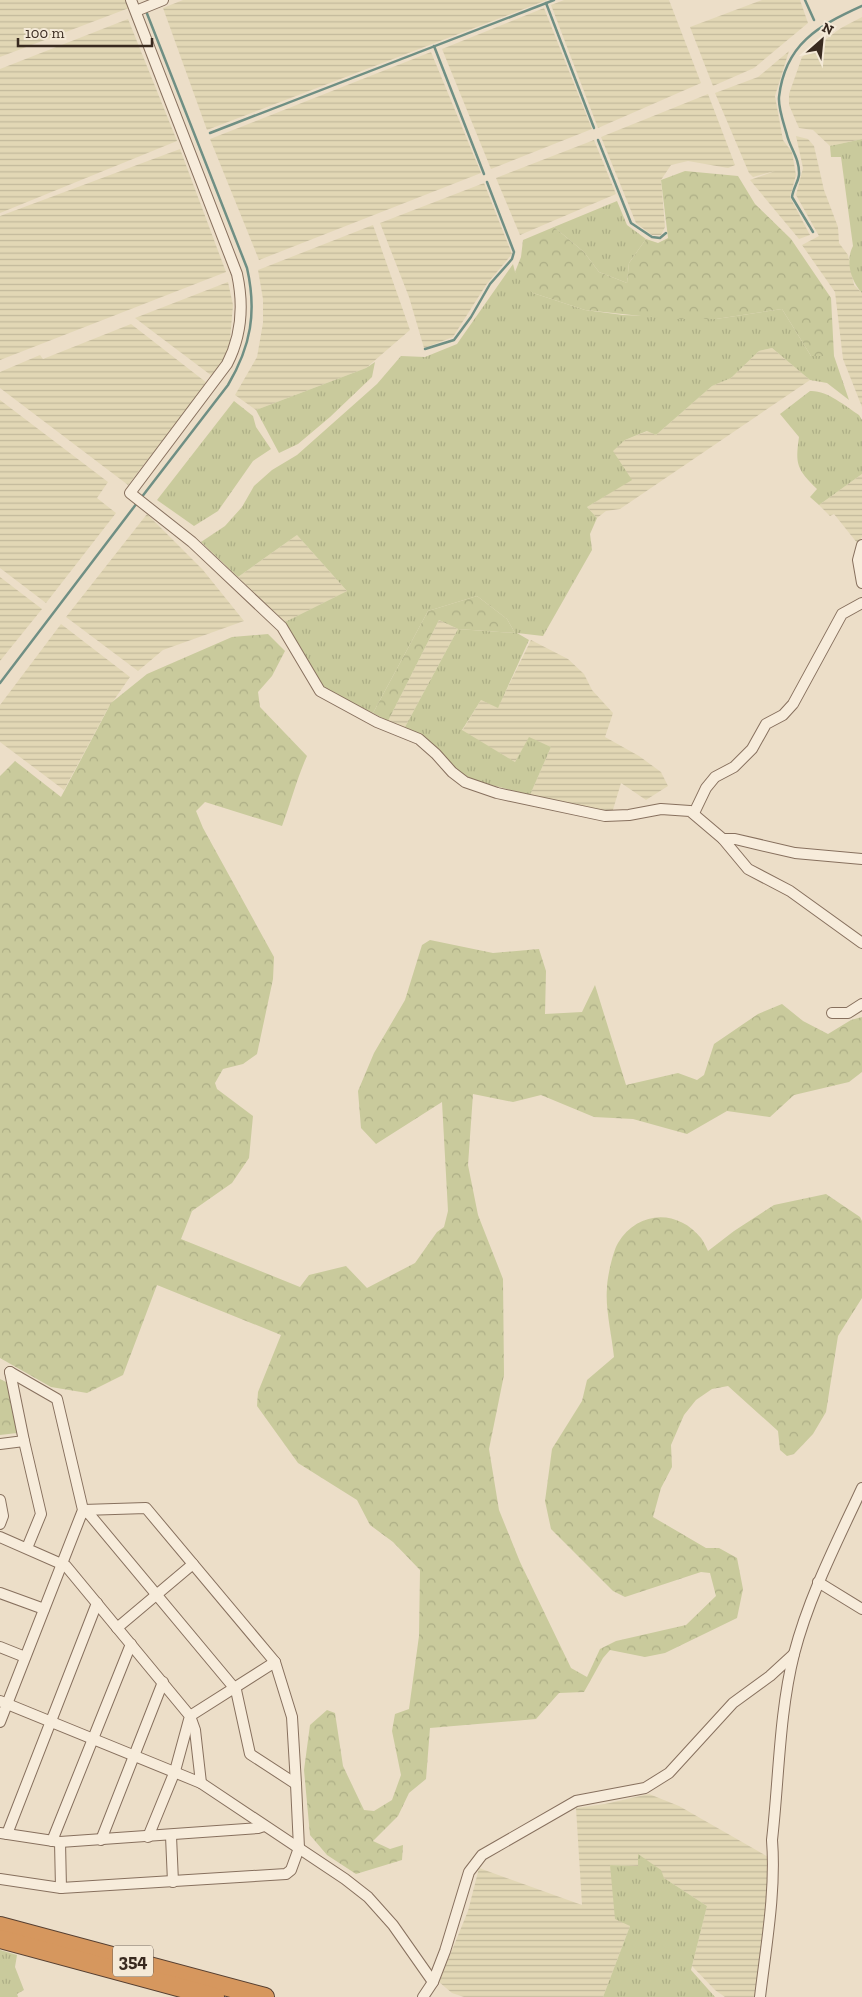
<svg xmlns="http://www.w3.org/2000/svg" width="862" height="1997" viewBox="0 0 862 1997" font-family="'Zilla Slab',serif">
<defs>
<pattern id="farmland-rules" width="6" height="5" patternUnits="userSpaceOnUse" patternTransform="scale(1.25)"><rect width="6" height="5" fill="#e2d7b5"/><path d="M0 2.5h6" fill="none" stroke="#c3b99b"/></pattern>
<pattern id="grass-tufts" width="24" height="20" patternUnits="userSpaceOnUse" patternTransform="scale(1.25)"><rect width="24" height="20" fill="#c9ca9c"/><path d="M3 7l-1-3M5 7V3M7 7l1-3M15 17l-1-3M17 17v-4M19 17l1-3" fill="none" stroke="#adae86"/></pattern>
<pattern id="forest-crowns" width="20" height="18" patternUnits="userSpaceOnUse" patternTransform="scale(1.25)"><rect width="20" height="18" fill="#c9ca9c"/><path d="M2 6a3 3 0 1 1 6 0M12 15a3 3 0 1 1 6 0" fill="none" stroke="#adae86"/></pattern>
</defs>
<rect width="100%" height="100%" fill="#ecdec8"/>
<!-- farmland -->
<g fill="url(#farmland-rules)">
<path d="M0,0H126L129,8L0,57Z"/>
<path d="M183,0H547L207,130L163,8Z"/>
<path d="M564,0H669L701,83L598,128L551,5Z"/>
<path d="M762,0H800L808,23L754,68L713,86L690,27Z"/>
<path d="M544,8L592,129L491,169L442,49Z"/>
<path d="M862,17V139L830,146L813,130L799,128L789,105V94L802,57L841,28Z"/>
<path d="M128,19L177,141L0,213V69Z"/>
<path d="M789,51L775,96L783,140L792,152L796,175L790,197L810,235L799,239L750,180L775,171L753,177L749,173L715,93L758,77Z"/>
<path d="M431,52L481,173L259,260L210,139Z"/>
<path d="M708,94L735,165L728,168L688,161L671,165L661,180L665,227L661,235H652L636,223L601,137Z"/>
<path d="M796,136L808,139L814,146L824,190L838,227L839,243L848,255L854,285L862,293V407L843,359L835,292L802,245L819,236L796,195L803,168Z"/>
<path d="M594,140L616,194L520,235L496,178Z"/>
<path d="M180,149L226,272L0,360V216Z"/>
<path d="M484,183L512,254L486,285L453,337L424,348L409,297L380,223Z"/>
<path d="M373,225L410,330L366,368L256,410L235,395L257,357L263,323V299L258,270Z"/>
<path d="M228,282L233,305L229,352L212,376L135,318Z"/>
<path d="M131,324L207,383L128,485L0,388V372L40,355L43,359Z"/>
<path d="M772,348L810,380L620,509L606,511L597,518L587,507L631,480L612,451L625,440L648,431L656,435L712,386L731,378L759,351Z"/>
<path d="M0,400L108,482L97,498L116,513L46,603L0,568Z"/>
<path d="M862,474V537L858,544L834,514L830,516L819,505Z"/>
<path d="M147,514L203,570L244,621L163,650L138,671L66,617Z"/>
<path d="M297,535L347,591L285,622L238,577Z"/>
<path d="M0,577L42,609L0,661Z"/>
<path d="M439,620L458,629L405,727L388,721Z"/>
<path d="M61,624L130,677L107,710L64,790L0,742V705Z"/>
<path d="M531,640L568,659L584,674L592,690L613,713L605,737L639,756L661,772L668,786L646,800L621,783L612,813L555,803L530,795L551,747L529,738L515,762L462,731L481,700L498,707Z"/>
<path d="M649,1794L679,1806L770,1858V1870L758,1997H725L715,1990L692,1966L707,1906L664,1878L638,1855V1866L610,1865L630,1926L603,1997H464L452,1993L439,1982L468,1911L479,1868L582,1905L576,1808L605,1804Z"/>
</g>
<!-- grass -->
<g fill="url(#grass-tufts)">
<path d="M862,139V293C851,281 845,261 853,246L841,157H831L830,146Z"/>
<path d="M617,201L627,225L646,239L629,263L627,283L599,272L584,252L554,227Z"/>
<path d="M513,264L515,272L533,293L585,310L623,315L716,319L782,309L811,356H834L849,400L827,383L810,380L772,348L759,351L731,378L712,386L656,435L647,431L625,440L613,451L632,480L587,507L597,518L590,534L592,550L543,636L517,633L529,640L498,708L481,700L462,730L515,762L529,737L551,747L530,795L476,781L462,775L422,736L405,727L458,629L515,633L507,619L477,596L428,611L373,713L325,689L285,622L347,591L297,535L238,577L201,542L225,526L242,507L254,486L272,470L297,455L377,384L401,356L425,357L457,344Z"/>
<path d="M375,362L372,377L330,417L298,444L279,453L256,410L366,368Z"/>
<path d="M810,391C827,390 845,406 859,415L862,420V474L819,505L810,497L817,489C797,469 795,465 799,437L780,414Z"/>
<path d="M234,401L253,416L256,427L271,449L253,461L218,511L194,526L157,500Z"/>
<path d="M638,1854L661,1870L664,1878L707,1906L691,1970L715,1997H603L630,1926L615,1919L610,1865L638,1866Z"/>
<path d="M0,1950L17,1955L15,1967L24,1990L17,1994L18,1997H0Z"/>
</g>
<!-- forest -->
<g fill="url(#forest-crowns)">
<path d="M685,171L738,176L755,204L791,239L831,298L834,356H811L782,309L716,319H669L585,310L533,293L523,285L515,272L521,257L523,240L554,227L584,252L599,272L627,283L629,263L646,239L658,243L668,238L661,180Z"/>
<path d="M477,596L507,619L515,633L458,629L439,620L388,721L373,713L428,611Z"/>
<path d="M268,634L285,651L272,676L258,692L260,707L307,756C297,778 291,802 282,826L205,802L196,811L203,828L274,957L273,979L257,1054L243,1064L223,1069L215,1083L217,1089L253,1116L249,1158L232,1183L192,1211L181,1239L300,1287L309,1275L346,1266L367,1288L415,1263L437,1232L444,1227L448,1211L442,1102L376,1144L361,1128L358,1091L374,1053L405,1000L422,945L430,940L493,953L539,949L546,971L545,1014L582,1012L595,985L626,1085L678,1073L697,1080L704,1075L714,1044L758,1014L782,1004L803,1021L828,1034L851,1020L862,1017V1072L849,1082L794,1095L770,1117L727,1111L687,1134L633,1119L594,1117L541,1095L513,1102L473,1094L468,1165L478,1215L503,1279L504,1375L489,1449L499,1510L520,1562L571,1668L587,1677L600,1649L616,1641L686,1625L716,1596L710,1573L701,1572L625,1597L613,1591L551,1529L545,1501L552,1449L582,1401L587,1380L614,1357C612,1336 605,1308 607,1288C607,1278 613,1251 618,1243C637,1211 677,1208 701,1238C704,1242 706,1247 708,1251L734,1231L774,1205L826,1194L860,1217L862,1221V1298L838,1336L826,1412L813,1434L794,1454L787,1456L780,1450L778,1431L728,1386L712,1389L696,1400L684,1415L671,1445L672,1467L661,1488L653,1517L706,1548H719L737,1558L743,1589L737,1618L665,1653L645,1657L610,1650L603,1658L584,1692L559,1693L536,1719L430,1728L426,1779L409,1793L398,1816L373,1841L390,1849L403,1845L402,1860L356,1874L327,1855L310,1835L304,1770L310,1725L327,1710L335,1713L343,1766L364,1810L374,1811L392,1800L401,1775L392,1731L395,1714L409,1709L419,1636L420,1570L393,1542L370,1525L357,1500L298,1463L257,1406L258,1392L281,1335L157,1285L123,1375L87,1393L51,1387L0,1358V776L15,761L61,797L111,703L147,674L232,637Z"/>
<path d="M0,1379L8,1383L17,1433L0,1435Z"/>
</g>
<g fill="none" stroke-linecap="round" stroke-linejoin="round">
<!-- stream -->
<g stroke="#6f8f84" stroke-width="2.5">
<path d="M805,0L814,20"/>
<path d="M546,3L594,128"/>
<path d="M434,46L484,174"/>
<path d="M210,133L554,0"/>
<path d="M598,140L631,223L652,237L660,238L666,233"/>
<path d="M813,232L792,197C793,189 798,182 799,175C800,159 790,148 787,135C784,124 778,108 779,97C785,44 818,26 862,6"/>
<path d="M425,349L454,340L471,317L490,284L512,259L514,252L487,182"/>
<path d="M141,498L228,385C251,346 257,312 247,268L146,11"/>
<path d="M0,683L137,503"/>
</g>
<!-- street casing -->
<g stroke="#87705e" stroke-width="12">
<g id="street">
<path d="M131,0L237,274C244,306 242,335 227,364L130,493L192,542L282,627L320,691L377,722L419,739L436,754L452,772L465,782L497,793L605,816L629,815L661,809L690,811L723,839L748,869L790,891L862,943"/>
<path d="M136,11L163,0"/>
<path d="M862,545L858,560L862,583"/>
<path d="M694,813L706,788L715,777L734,767L752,749L766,724L783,715L793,704L842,614L862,603"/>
<path d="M723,839H735L795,853L862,859"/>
<path d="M832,1013H848L862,1004"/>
<path d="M24,1441L41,1514L27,1548"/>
<path d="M0,1444L24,1441L10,1372"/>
<path d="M0,1500L3,1516L0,1524"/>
<path d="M83,1510L90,1515L236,1690L250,1754L296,1784"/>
<path d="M0,1537L66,1566L190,1716L175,1771L148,1837"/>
<path d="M818,1582L862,1609"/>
<path d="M0,1593L44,1609"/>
<path d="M117,1628L193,1564"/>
<path d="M0,1647L25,1657"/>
<path d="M0,1701L201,1783L345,1879L368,1897L393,1925L433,1982"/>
<path d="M0,1722L83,1510L57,1399L10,1372"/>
<path d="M201,1783L195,1730L190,1716L275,1662"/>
<path d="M0,1833L60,1842L258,1828L264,1826"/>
<path d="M7,1834L97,1603"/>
<path d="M171,1836L173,1882"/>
<path d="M101,1840L163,1682"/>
<path d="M52,1841L131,1644"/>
<path d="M60,1842L61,1888"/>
<path d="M0,1879L61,1888L286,1874L291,1870L299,1848L296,1784L292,1717L275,1662L146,1508L83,1510"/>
<path d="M423,1997L433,1982L445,1951L469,1872L482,1855L576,1801L645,1788L669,1773L733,1703L770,1676L794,1654"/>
<path d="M760,1997C766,1946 776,1891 772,1840C779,1779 779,1714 794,1654C809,1596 837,1542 862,1488"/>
</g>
</g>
<!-- highway casing -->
<g stroke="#563f31" stroke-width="20">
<g id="highway">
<path d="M0,1926L265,1997"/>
<path d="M0,1939L215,1997"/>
</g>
</g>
<!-- street -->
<use href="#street" stroke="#f7ecdb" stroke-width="10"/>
<!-- highway -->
<use href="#highway" stroke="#d6975e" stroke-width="18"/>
</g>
<g text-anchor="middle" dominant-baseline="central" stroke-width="5" stroke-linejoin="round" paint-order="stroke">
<!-- shield labels -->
<rect fill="#f4e9d7" stroke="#716357" stroke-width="1" x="113" y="1945.5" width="40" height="31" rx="4"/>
<g font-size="18" font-weight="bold" fill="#392a20">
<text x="133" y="1961">354</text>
</g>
</g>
<!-- north arrow -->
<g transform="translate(822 40) rotate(27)" stroke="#f4e9d7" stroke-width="4" paint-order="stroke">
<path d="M0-4L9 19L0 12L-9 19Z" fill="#392a20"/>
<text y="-8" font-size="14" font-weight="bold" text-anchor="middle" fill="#392a20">N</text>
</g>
<!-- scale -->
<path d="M18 38v8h134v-8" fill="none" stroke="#392a20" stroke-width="2.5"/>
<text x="25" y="38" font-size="15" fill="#392a20" stroke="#f4e9d7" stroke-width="4" paint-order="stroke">100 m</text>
</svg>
